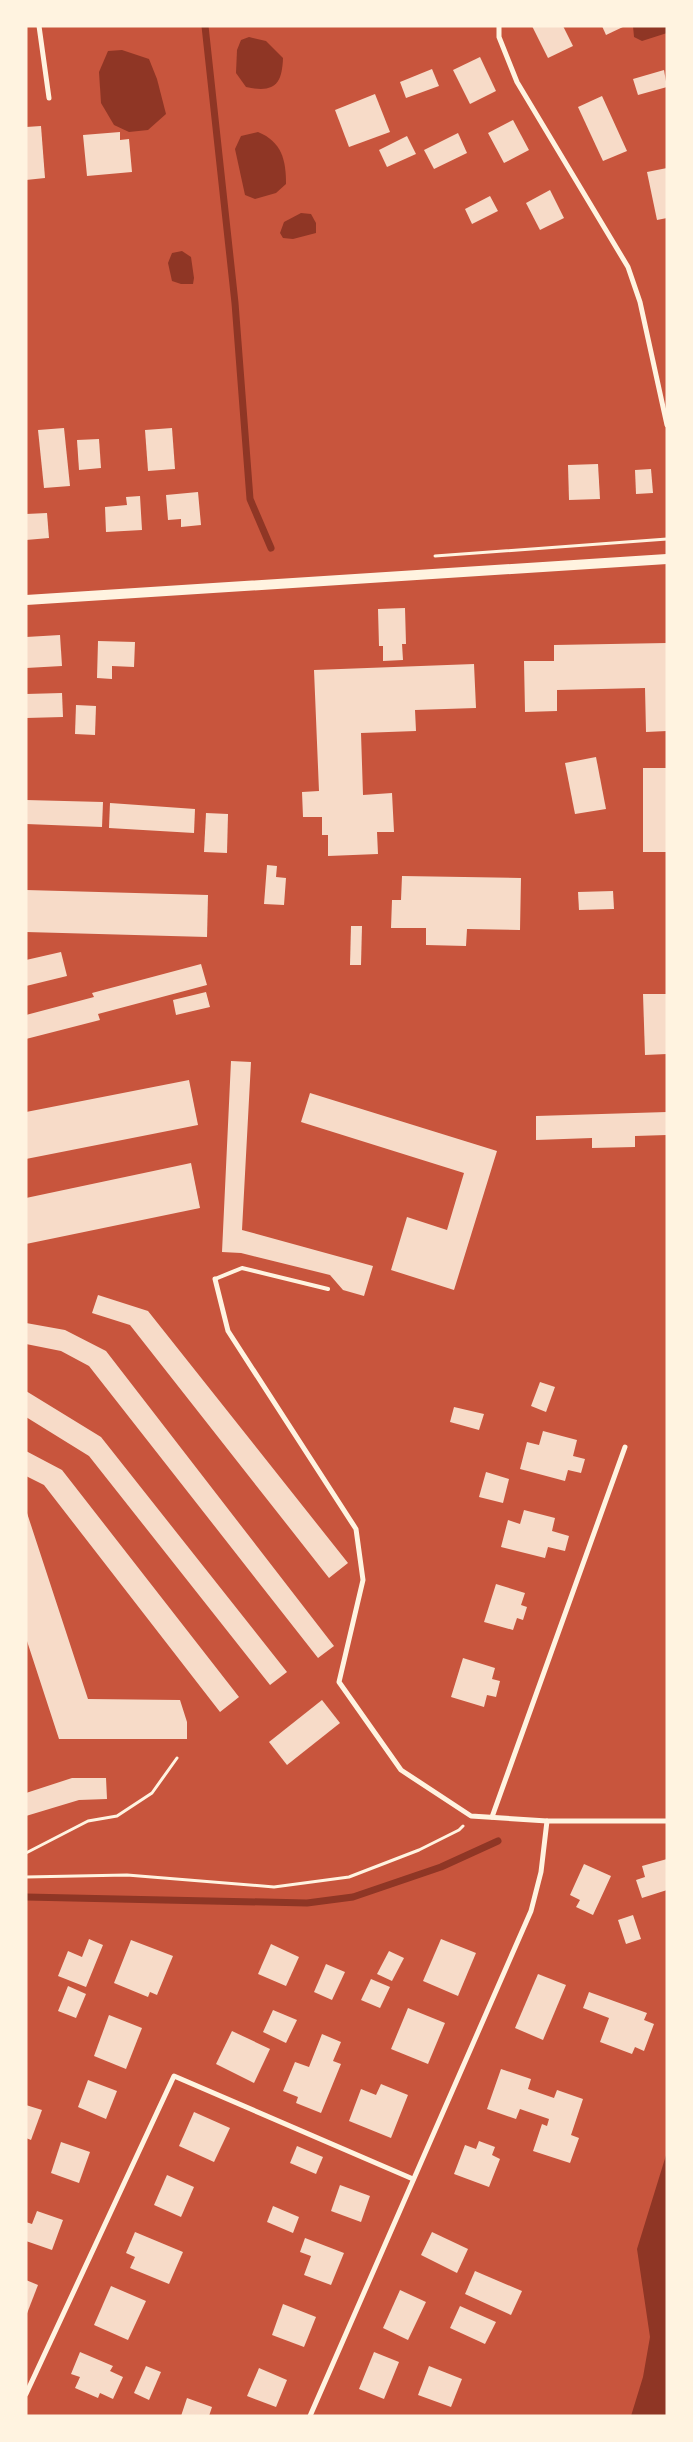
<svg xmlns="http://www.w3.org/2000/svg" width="693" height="2442" viewBox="0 0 693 2442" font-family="'Sofia Sans Condensed',sans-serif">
<rect width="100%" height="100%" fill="#c8553d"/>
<!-- water -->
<g fill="#8f3625">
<path d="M633,26H667V33L642,41L634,37Z"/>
<path d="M249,37L266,41L283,58C282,85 274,93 246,87L236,73L237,50L241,40Z"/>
<path d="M122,50L149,59L157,79L166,114L148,130L129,132L114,125L101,103L99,72L108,51Z"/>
<path d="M258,132C282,142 286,160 286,184L276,193L255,199L245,195L235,149L241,136Z"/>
<path d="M301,213L311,214L316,223V233L293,239L283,238L280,233L284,222Z"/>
<path d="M182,251L191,257L194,278L193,284H181L172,281L168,263L172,253Z"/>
<path d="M667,2152V2416H631L643,2377L650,2337L637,2249Z"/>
</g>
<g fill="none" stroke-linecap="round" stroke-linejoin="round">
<!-- stream -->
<g stroke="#8f3625" stroke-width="7">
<path d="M205,26L235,303L250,499L271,548"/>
<path d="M26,1897L307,1903L353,1897L441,1867L498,1841"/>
</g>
</g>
<!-- building -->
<g fill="#f7dbc8">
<path d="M532,26H563L573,46L548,58Z"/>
<path d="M602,26H625L606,35Z"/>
<path d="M480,57L496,91L470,104L453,70Z"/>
<path d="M432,69L439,86L406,98L400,82Z"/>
<path d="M664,70L667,87L638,95L633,79Z"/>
<path d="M375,94L390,132L349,147L335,110Z"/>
<path d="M602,96L627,151L603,161L578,107Z"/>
<path d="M513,120L529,150L504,163L488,133Z"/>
<path d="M41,126L45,178L26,180V127Z"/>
<path d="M120,132V140L129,139L132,172L87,176L83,135Z"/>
<path d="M458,133L467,153L434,169L424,150Z"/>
<path d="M407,136L416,154L387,167L379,150Z"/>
<path d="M667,168V218L657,220L647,172Z"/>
<path d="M550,190L564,218L540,230L526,203Z"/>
<path d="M490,196L498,211L472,224L465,209Z"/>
<path d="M64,428L70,486L44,488L38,430Z"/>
<path d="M172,428L175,469L148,471L145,430Z"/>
<path d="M99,439L101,468L79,470L77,440Z"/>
<path d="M598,464L600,499L569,500L568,465Z"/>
<path d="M651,469L653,493L636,494L635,470Z"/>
<path d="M198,492L201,525L181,527V519L168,520L166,495Z"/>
<path d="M140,496L142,530L106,532L105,507L127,505L126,497Z"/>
<path d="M47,513L49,538L26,540V514Z"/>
<path d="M405,608L406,644H402L403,660L383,661V646H379L378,609Z"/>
<path d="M60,635L62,666L26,668V637Z"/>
<path d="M98,641L135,642L134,667L112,666V679L97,678Z"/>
<path d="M667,643V731L646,732L645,688L557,690V711L525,712L524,661H554V645Z"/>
<path d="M474,664L476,708L415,710L416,731L361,733L363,795L392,793L394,832H377L378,854L328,856V835H322V817H303L302,792L319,791L314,670Z"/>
<path d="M62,693L63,717L26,718V694Z"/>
<path d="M76,705L96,706L95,735L75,734Z"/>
<path d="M596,757L606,809L575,814L565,763Z"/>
<rect x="643" y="768" width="24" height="84"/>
<path d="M26,800L103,802L102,827L26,824Z"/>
<path d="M110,803L195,809L194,833L109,828Z"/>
<path d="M206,813L228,814L227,853L204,852Z"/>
<path d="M267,865L277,866L276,877L286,878L284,905L264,904Z"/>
<path d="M402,876L521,878L520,930L467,929L466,946L426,945V928H391L392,900H401Z"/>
<path d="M26,890L208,895L207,937L26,932Z"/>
<path d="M613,891L614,909L579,910L578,892Z"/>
<path d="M351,926H362L361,965H350Z"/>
<path d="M61,952L67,976L26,986V960Z"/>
<path d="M201,964L207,985L98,1014L100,1020L26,1039V1015L94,997L92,993Z"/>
<path d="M206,992L210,1007L176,1015L173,1000Z"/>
<path d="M643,994H667V1054L645,1055Z"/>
<path d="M231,1061L251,1062L242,1230L373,1266L364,1296L343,1290L330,1275L241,1253L222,1252Z"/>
<path d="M189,1080L198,1125L26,1159V1112Z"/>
<path d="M310,1093L497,1151L454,1290L391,1270L407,1217L447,1230L464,1173L301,1122Z"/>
<path d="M667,1112V1135L635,1136V1147L592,1148V1138L536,1140V1116Z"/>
<path d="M191,1163L200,1208L26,1244V1198Z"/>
<path d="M98,1295L148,1311L348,1563L329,1578L130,1325L92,1313Z"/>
<path d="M26,1323L65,1330L106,1351L334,1646L318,1658L89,1366L61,1351L26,1344Z"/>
<path d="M540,1382L555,1387L546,1412L531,1406Z"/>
<path d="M26,1391L101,1437L287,1672L270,1685L89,1456L26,1417Z"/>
<path d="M454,1407L484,1414L479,1430L450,1422Z"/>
<path d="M543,1431L577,1440L573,1456L585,1459L581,1473L568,1470L565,1481L520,1469L527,1442L539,1445Z"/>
<path d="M26,1451L62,1470L239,1697L220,1712L44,1485L26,1476Z"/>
<path d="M486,1472L509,1479L503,1503L479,1497Z"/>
<path d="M524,1510L555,1518L552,1531L569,1536L565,1551L548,1547L545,1558L501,1547L508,1520L520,1524Z"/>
<path d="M27,1513L88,1699L180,1700L187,1722V1739H59L26,1638Z"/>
<path d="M496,1584L525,1593L521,1605L527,1607L523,1620L517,1618L513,1630L484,1622Z"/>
<path d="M463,1658L495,1668L492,1679L500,1681L496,1697L487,1695L484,1707L451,1697Z"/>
<path d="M322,1700L340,1723L287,1765L269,1742Z"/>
<path d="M72,1778H106L107,1799L79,1800L26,1816V1793Z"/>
<path d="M667,1859V1890L642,1898L636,1880L645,1877L642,1866Z"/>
<path d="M584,1864L611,1876L593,1915L576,1907L580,1900L570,1895Z"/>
<path d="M633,1915L641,1939L626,1944L618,1920Z"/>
<path d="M89,1939L103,1945L86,1987L58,1976L68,1951L82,1957Z"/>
<path d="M441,1939L476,1953L458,1996L423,1981Z"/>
<path d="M131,1940L173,1956L157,1995L150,1992L148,1997L114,1983Z"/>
<path d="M271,1944L299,1957L286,1986L258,1974Z"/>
<path d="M389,1951L404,1958L392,1981L377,1974Z"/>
<path d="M326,1964L345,1972L332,2000L314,1992Z"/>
<path d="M538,1974L566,1985L543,2040L515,2028Z"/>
<path d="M371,1979L390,1987L380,2008L361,2000Z"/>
<path d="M68,1986L86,1994L76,2018L58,2011Z"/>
<path d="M589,1992L647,2013L644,2020L654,2024L644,2051L635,2047L632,2054L600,2042L609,2018L583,2008Z"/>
<path d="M408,2008L445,2023L428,2064L391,2049Z"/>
<path d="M273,2010L297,2020L286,2043L263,2032Z"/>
<path d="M109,2015L142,2028L126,2069L94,2056Z"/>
<path d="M232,2031L270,2049L254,2083L216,2064Z"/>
<path d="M322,2034L341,2042L333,2061L341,2064L321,2113L296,2103L298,2097L283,2091L295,2062L309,2067Z"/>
<path d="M501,2069L531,2079L528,2089L554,2098L557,2090L583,2099L571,2135L579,2138L570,2163L533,2151L542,2124L547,2126L549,2119L520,2109L516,2119L487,2109Z"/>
<path d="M88,2080L117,2091L106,2119L78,2107Z"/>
<path d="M381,2084L408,2095L391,2138L349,2121L361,2089L376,2095Z"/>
<path d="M26,2105L42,2110L31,2140L26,2138Z"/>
<path d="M194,2112L230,2128L214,2162L179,2146Z"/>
<path d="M479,2141L495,2147L492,2155L500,2159L489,2187L454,2174L465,2145L476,2149Z"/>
<path d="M61,2142L90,2152L79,2183L51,2173Z"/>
<path d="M297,2146L323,2157L316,2174L290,2163Z"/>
<path d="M167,2175L194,2187L181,2217L154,2205Z"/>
<path d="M340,2185L370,2196L361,2222L331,2211Z"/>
<path d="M273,2206L299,2217L293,2233L267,2222Z"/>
<path d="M37,2211L63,2220L52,2250L26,2241V2222L32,2224Z"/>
<path d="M135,2232L183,2252L169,2284L130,2268L135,2257L126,2253Z"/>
<path d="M432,2232L468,2249L457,2273L421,2255Z"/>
<path d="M305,2238L344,2253L331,2285L304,2275L311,2256L300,2252Z"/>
<path d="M475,2271L522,2291L511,2315L465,2294Z"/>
<path d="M26,2280L38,2285L26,2316Z"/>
<path d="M111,2286L146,2301L128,2340L94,2325Z"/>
<path d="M400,2290L426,2302L408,2340L383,2328Z"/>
<path d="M283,2304L316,2317L304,2347L272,2335Z"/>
<path d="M460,2306L496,2322L485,2344L450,2328Z"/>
<path d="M80,2352L113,2366L110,2371L123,2377L113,2399L100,2393L98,2398L75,2388L80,2377L71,2374Z"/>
<path d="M374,2352L399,2362L384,2399L359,2389Z"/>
<path d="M146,2366L161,2372L149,2400L134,2393Z"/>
<path d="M429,2366L462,2379L451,2407L418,2395Z"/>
<path d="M259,2368L287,2380L276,2407L247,2396Z"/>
<path d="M187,2398L212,2407L209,2416H181Z"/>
</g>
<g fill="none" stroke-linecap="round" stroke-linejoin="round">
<!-- path -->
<g stroke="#fff3e0" stroke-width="3">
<path d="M435,556L667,539"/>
<path d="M26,1853L88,1821L117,1816L152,1793L177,1758"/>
<path d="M26,1877L127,1875L274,1887L349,1877L419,1850L459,1830L463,1826"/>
</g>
<!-- service -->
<path stroke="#fff3e0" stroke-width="4" d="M215,1279L242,1268L328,1289"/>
<!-- minor -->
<g stroke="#fff3e0" stroke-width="5">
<path d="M39,26L49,98"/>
<path d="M499,26V37L517,82L628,267L640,302L667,425"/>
<path d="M215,1279L228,1331L356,1529L363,1580L339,1682L401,1770L471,1816L547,1821H667"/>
<path d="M492,1817L625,1447"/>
<path d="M26,2394L174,2076L413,2179"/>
<path d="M310,2416L531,1911L541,1872L547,1821"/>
</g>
<!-- secondary -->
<path stroke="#fff3e0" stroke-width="10" d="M26,600L667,559"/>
</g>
<!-- border -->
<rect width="693" height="2442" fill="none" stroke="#fff3e0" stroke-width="55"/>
</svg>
